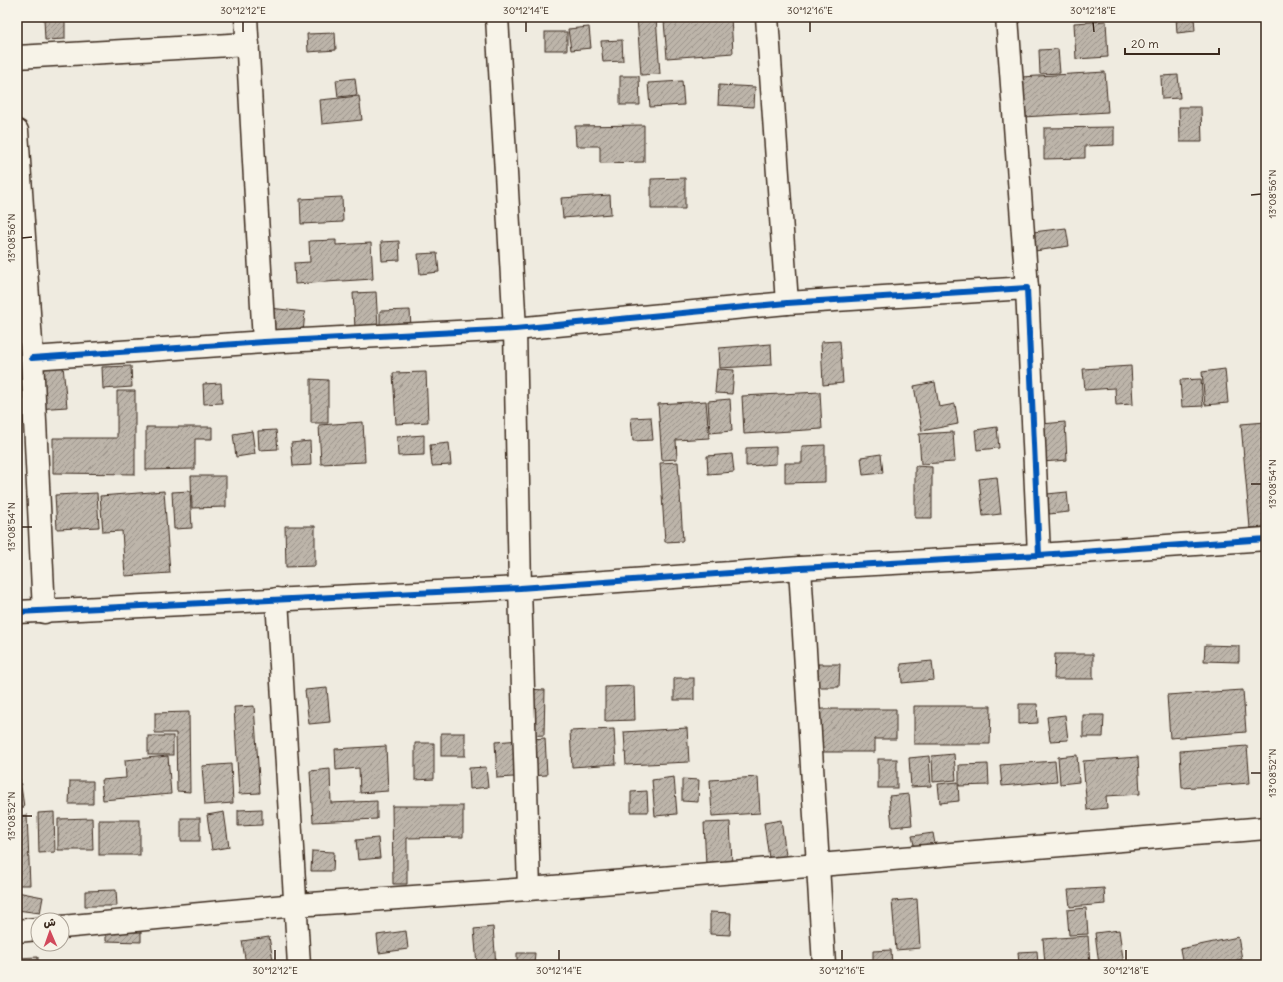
<svg xmlns="http://www.w3.org/2000/svg" width="1283" height="982" viewBox="0 0 1283 982" font-family="Delius,'Playpen Sans Arabic',sans-serif">
<defs>
<pattern id="building-hatch" width="6" height="6" patternUnits="userSpaceOnUse"><rect width="6" height="6" fill="#bdb5aa"/><path d="M-1 1l2-2M0 6l6-6M5 7l2-2" fill="none" stroke="#9b938a"/></pattern>
</defs>
<rect width="100%" height="100%" fill="#efebe0"/>
<filter id="ink" filterUnits="userSpaceOnUse"><feTurbulence type="fractalNoise" baseFrequency=".025" numOctaves="2"/><feDisplacementMap in="SourceGraphic" scale="8" xChannelSelector="R" yChannelSelector="G"/><feConvolveMatrix kernelMatrix="1 2 1 2 8 2 1 2 1" color-interpolation-filters="sRGB"/></filter>
<g filter="url(#ink)">
<!-- building -->
<g fill="url(#building-hatch)" stroke="#3b2a1e">
<path d="M335,17H352V18L335,19Z"/>
<path d="M637,17H656L660,74L641,75Z"/>
<path d="M721,17H731L733,53L667,58L664,21Z"/>
<path d="M1176,17H1194L1195,31L1177,33Z"/>
<path d="M44,19H65V39L45,40Z"/>
<path d="M1106,21L1108,57L1076,59L1074,23Z"/>
<path d="M589,27L591,48L571,50L568,29Z"/>
<rect x="545" y="32" width="22" height="18"/>
<path d="M335,33L336,50L308,52L307,34Z"/>
<path d="M622,40L623,61L603,62L601,41Z"/>
<path d="M1058,49L1060,73L1040,74L1039,50Z"/>
<path d="M1105,72L1108,112L1023,117L1021,77Z"/>
<path d="M1178,75L1180,98L1162,99L1161,76Z"/>
<path d="M620,76H639L640,105H620Z"/>
<path d="M355,78L357,95L338,97L336,80Z"/>
<path d="M682,81L684,105L650,107L648,83Z"/>
<path d="M719,85L755,87L754,107L718,105Z"/>
<path d="M359,96L362,120L322,124L320,100Z"/>
<path d="M1179,107H1201L1202,142H1180Z"/>
<path d="M644,125V162L600,163V146H576L575,126Z"/>
<path d="M1114,127V145L1085,146V158L1044,159V128Z"/>
<path d="M685,178V209H651V179Z"/>
<path d="M610,195L611,214L563,218L561,198Z"/>
<path d="M342,197L343,222L301,224L300,199Z"/>
<path d="M1066,228L1069,246L1035,251L1033,232Z"/>
<path d="M336,240V245L371,243L373,279L295,284L294,263L310,262L309,241Z"/>
<path d="M399,241L400,260L382,261L381,242Z"/>
<path d="M437,253L439,272L420,274L418,254Z"/>
<path d="M376,292L378,327L355,328L353,293Z"/>
<path d="M270,308L305,312L303,333L268,329Z"/>
<path d="M410,310L411,328L380,329V311Z"/>
<path d="M840,341L843,383L823,385L821,342Z"/>
<path d="M771,344L772,365L720,368L719,348Z"/>
<path d="M63,366L67,407L36,409L33,368Z"/>
<path d="M131,366L132,387L103,389L102,367Z"/>
<path d="M1131,366L1133,404L1116,405L1115,388L1085,390L1083,369Z"/>
<path d="M717,369L734,370L732,394L715,393Z"/>
<path d="M1225,369L1228,403L1205,405L1202,372Z"/>
<path d="M426,372L428,422L396,424L393,373Z"/>
<path d="M311,379L328,380V423H311Z"/>
<path d="M1201,379L1203,406L1182,407L1180,380Z"/>
<path d="M935,382L939,407L955,404L958,424L922,431L914,386Z"/>
<path d="M221,383L222,403L204,404L203,384Z"/>
<path d="M117,391H135V474L53,473V438H117Z"/>
<path d="M820,392L822,429L744,434L742,396Z"/>
<path d="M730,399L732,431L710,433L708,401Z"/>
<path d="M706,401L709,438L676,440L677,459L662,460L658,404Z"/>
<path d="M651,417L653,440L633,441L631,418Z"/>
<path d="M363,422L365,462L321,464L319,425Z"/>
<path d="M1065,422L1067,460L1043,462L1041,424Z"/>
<path d="M1266,422V527L1250,528L1241,424Z"/>
<path d="M146,427H212V439H195V469L146,470Z"/>
<path d="M997,427L999,448L977,450L975,430Z"/>
<path d="M276,430L278,449L259,450L258,431Z"/>
<path d="M252,431L255,454L236,457L233,434Z"/>
<path d="M953,432L955,462L921,464L919,434Z"/>
<path d="M424,435V455L398,456L397,437Z"/>
<path d="M310,441L311,465L293,466L291,443Z"/>
<path d="M449,443L451,465L432,466L430,445Z"/>
<path d="M825,445V482L785,483V463H802V446Z"/>
<path d="M776,447V464L746,466V448Z"/>
<path d="M732,454L734,472L708,474L707,456Z"/>
<path d="M881,454L883,473L863,475L861,457Z"/>
<path d="M678,462L683,541L665,542L660,463Z"/>
<path d="M915,466L932,467V518H915Z"/>
<path d="M191,476H226V507L192,508Z"/>
<path d="M997,477L1001,514L983,516L979,479Z"/>
<path d="M164,491L170,573L125,576L122,531L103,532L100,496Z"/>
<path d="M190,491L192,528L174,529L172,492Z"/>
<path d="M1067,492L1069,512L1049,514L1047,494Z"/>
<path d="M97,493L99,527L57,529L55,495Z"/>
<path d="M285,526H315V566L286,567Z"/>
<path d="M1205,645L1239,646V662L1204,661Z"/>
<path d="M1055,654H1093V679H1054Z"/>
<path d="M932,661L934,680L902,683L901,664Z"/>
<path d="M818,664H840L839,687H817Z"/>
<rect x="674" y="678" width="20" height="22"/>
<path d="M634,686L635,720L605,721V687Z"/>
<path d="M327,688L330,722L309,724L305,690Z"/>
<path d="M525,689L545,690L544,735L526,736Z"/>
<path d="M1243,690L1246,732L1170,738L1167,695Z"/>
<path d="M1019,704H1037L1038,723L1019,724Z"/>
<path d="M254,706L260,793L239,794L234,707Z"/>
<path d="M914,706H991L990,744H914Z"/>
<path d="M820,709H896V739H875V752H821Z"/>
<path d="M189,712L190,792L177,791L176,733H155V713Z"/>
<path d="M1065,715L1068,740L1050,741L1047,717Z"/>
<path d="M1083,715H1104L1103,737H1083Z"/>
<path d="M687,728L689,762L626,765L624,732Z"/>
<path d="M614,729L616,764L572,767L570,731Z"/>
<rect x="441" y="733" width="24" height="23"/>
<rect x="148" y="736" width="25" height="19"/>
<path d="M545,738L547,775L497,778L495,742Z"/>
<path d="M415,743H434V779L415,780Z"/>
<path d="M386,746L388,791L360,793L359,768L336,770L335,749Z"/>
<path d="M1247,746L1250,783L1182,788L1180,751Z"/>
<path d="M954,754L956,780L933,782L932,756Z"/>
<path d="M1077,755L1079,782L1060,784L1058,757Z"/>
<path d="M168,756L171,794L103,800L101,780L126,778L125,760Z"/>
<path d="M929,756L931,786L911,787L909,758Z"/>
<path d="M1138,757L1140,794L1106,796L1107,808L1087,810L1083,761Z"/>
<rect x="878" y="759" width="19" height="29"/>
<path d="M1055,761L1057,781L1002,786L1000,765Z"/>
<path d="M231,764L233,803L205,805L202,766Z"/>
<path d="M988,764L989,785L959,786V765Z"/>
<path d="M486,767L488,787L470,789L469,768Z"/>
<path d="M330,769L331,803L377,801V819L313,822L310,771Z"/>
<path d="M674,777L677,814L655,816L652,780Z"/>
<path d="M758,777L760,813L712,816L710,780Z"/>
<path d="M20,779L24,807L17,808V780Z"/>
<path d="M682,779L699,780L698,802L682,801Z"/>
<path d="M70,781H93V804H69Z"/>
<path d="M958,782L959,801L940,803L938,784Z"/>
<path d="M647,791L648,812H631V792Z"/>
<path d="M909,794L912,825L892,827L889,796Z"/>
<path d="M392,806H463V837L407,838V884H393Z"/>
<path d="M262,809V825L238,826V810Z"/>
<path d="M54,812L55,852L39,853L38,813Z"/>
<path d="M224,812L229,847L212,850L207,815Z"/>
<path d="M27,815L30,885H17V816Z"/>
<path d="M92,818L93,850H58V819Z"/>
<rect x="181" y="818" width="19" height="23"/>
<rect x="99" y="820" width="41" height="35"/>
<path d="M781,820L787,862L770,865L764,823Z"/>
<path d="M730,822L732,864L706,865L704,823Z"/>
<path d="M933,833L936,850L916,854L912,836Z"/>
<path d="M378,838L380,858L358,860L356,840Z"/>
<path d="M312,851L334,852L333,871H311Z"/>
<path d="M1104,888L1105,904L1070,907L1068,890Z"/>
<path d="M116,890L117,906H85V891Z"/>
<path d="M17,892L43,897L40,913L17,910Z"/>
<path d="M917,899L920,948L896,950L892,901Z"/>
<path d="M1086,908L1088,934L1069,935L1067,910Z"/>
<path d="M710,912L731,913L730,935L710,934Z"/>
<path d="M493,927L496,965H477L474,929Z"/>
<path d="M1119,930L1124,965H1099L1095,933Z"/>
<path d="M106,931L141,932V942L106,941Z"/>
<path d="M406,931L408,949L379,953L377,935Z"/>
<path d="M1088,936L1090,965H1045L1043,939Z"/>
<path d="M269,937L273,960L246,964L242,941Z"/>
<path d="M1238,937L1242,959L1214,965H1183L1180,949Z"/>
<path d="M891,950L892,965H873V951Z"/>
<path d="M1037,951L1038,965H1019L1018,952Z"/>
<path d="M517,953H535L534,965H517Z"/>
<path d="M38,957V965H17V958Z"/>
</g>
<g fill="none" stroke-linecap="round" stroke-linejoin="round">
<!-- minor casing -->
<g stroke="#3b2a1e" stroke-width="25">
<g id="minor">
<path d="M246,17L264,342"/>
<path d="M497,17L515,329L520,588L529,889"/>
<path d="M767,17L787,303"/>
<path d="M1007,17L1027,288"/>
<path d="M17,57L248,44"/>
<path d="M17,131L32,358L44,612"/>
<path d="M32,358L264,342L515,329L787,303L1027,288L1039,555"/>
<path d="M800,568L824,965"/>
<path d="M277,599L299,965"/>
<path d="M17,612L520,588L800,568L1039,555L1266,539"/>
<path d="M62,927L296,905L529,889L1266,828"/>
<path d="M17,931L38,929"/>
</g>
</g>
<!-- minor -->
<use href="#minor" stroke="#f7f3e8" stroke-width="22"/>
<!-- cycleway casing -->
<g stroke="#f7f3e8" stroke-width="8">
<g id="cycleway">
<path d="M32,358L264,342L515,329L787,303L1027,288L1039,555"/>
<path d="M17,612L520,588L800,568L1039,555L1266,539"/>
</g>
</g>
<!-- cycleway -->
<use href="#cycleway" stroke="#0057b8" stroke-width="6"/>
</g>
</g>
<!-- ticks -->
<path fill="none" stroke="#3b2a1e" stroke-width="1.5" d="M243,22V32M526,22V32M810,22V32M1093,22L1094,32M1251,195L1261,194M22,238L32,237M1251,484H1261M22,527H32M1251,773H1261M22,816H32M275,950V960M559,950V960M842,950V960M1126,950V960"/>
<!-- margin -->
<rect width="1283" height="982" fill="none" stroke="#f7f3e8" stroke-width="44"/>
<!-- north arrow -->
<g transform="translate(50 932) rotate(358)"><circle r="19" fill="#f7f3e8" stroke="#aca397"/>
<path d="M0-3L7 15L0 10L-7 15Z" fill="#d1495b"/>
<text y="-6" font-size="11" font-weight="bold" text-anchor="middle" fill="#3b2a1e">ش</text>
</g>
<!-- scale -->
<path d="M1125 48v6h94v-6" fill="none" stroke="#3b2a1e" stroke-width="2"/>
<text x="1131" y="48" font-size="12" fill="#3b2a1e" stroke="#f7f3e8" stroke-width="3" paint-order="stroke">20 m</text>
<rect x="22" y="22" width="1239" height="938" fill="none" stroke="#3b2a1e" stroke-width="1.5"/>
<g font-size="10" text-anchor="middle" fill="#3b2a1e">
<text x="243" y="14">30°12'12"E</text>
<text x="526" y="14">30°12'14"E</text>
<text x="810" y="14">30°12'16"E</text>
<text x="1093" y="14">30°12'18"E</text>
<text transform="translate(1272 194) rotate(-90)" y="4">13°08'56"N</text>
<text transform="translate(11 238) rotate(-90)" y="4">13°08'56"N</text>
<text transform="translate(1272 484) rotate(-90)" y="4">13°08'54"N</text>
<text transform="translate(11 527) rotate(-90)" y="4">13°08'54"N</text>
<text transform="translate(1272 773) rotate(-90)" y="4">13°08'52"N</text>
<text transform="translate(11 816) rotate(-90)" y="4">13°08'52"N</text>
<text x="275" y="974">30°12'12"E</text>
<text x="559" y="974">30°12'14"E</text>
<text x="842" y="974">30°12'16"E</text>
<text x="1126" y="974">30°12'18"E</text>
</g>
</svg>
